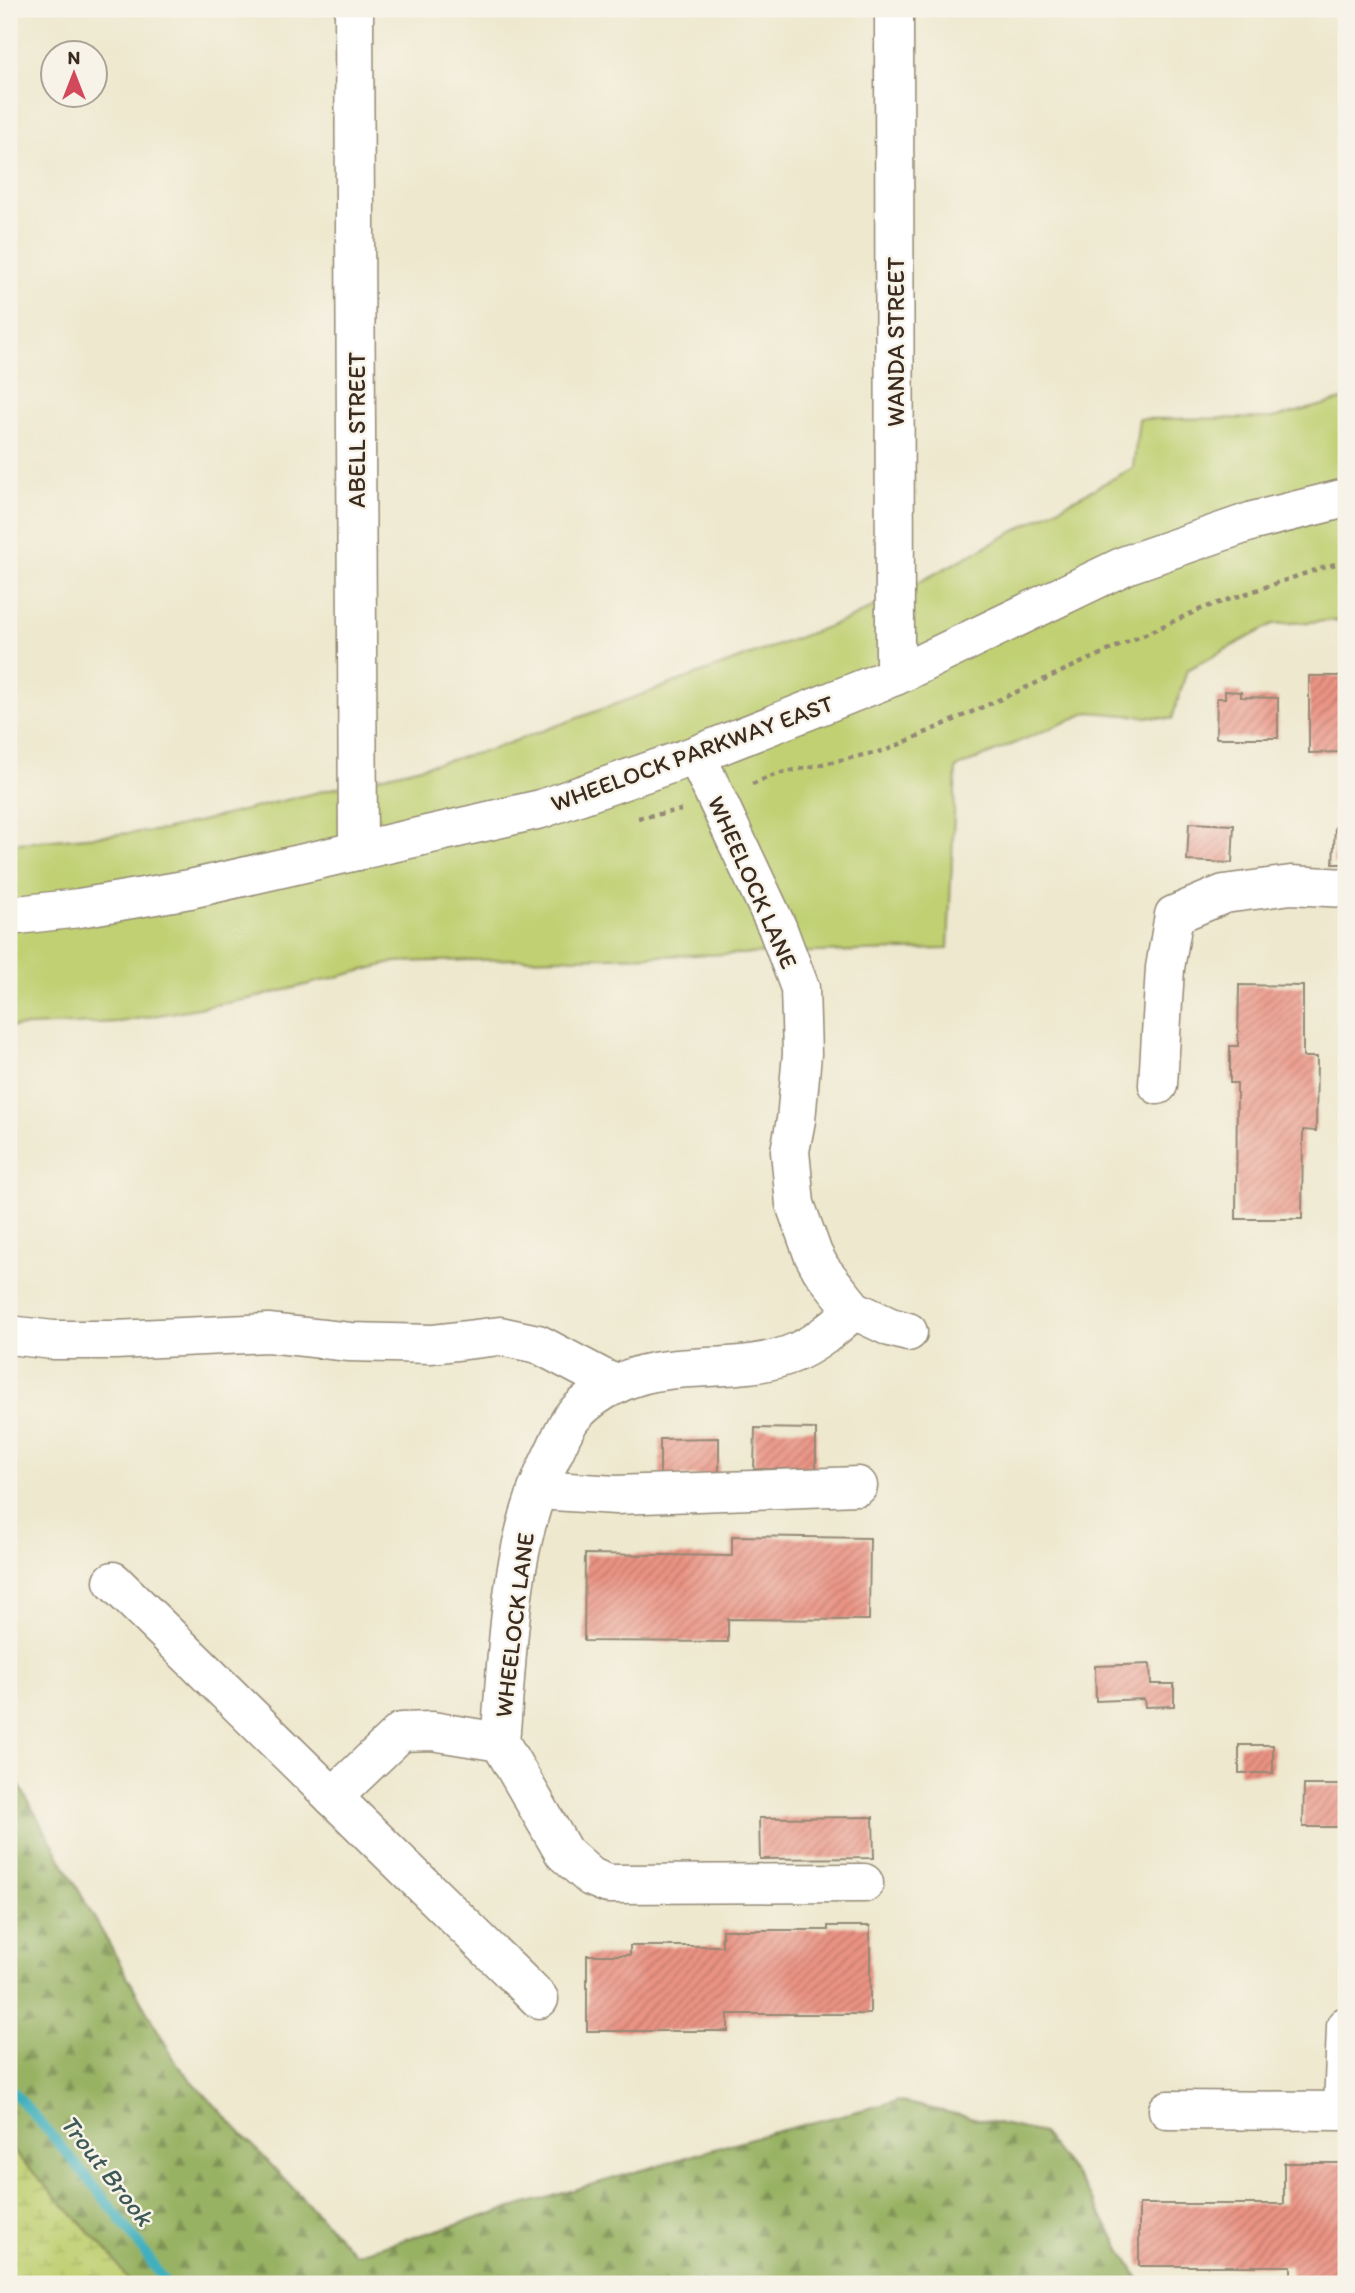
<svg xmlns="http://www.w3.org/2000/svg" width="1355" height="2293" viewBox="0 0 1355 2293" font-family="Itim,sans-serif">
<defs>
<pattern id="forest-firs" width="22" height="20" patternUnits="userSpaceOnUse" patternTransform="scale(1.75)"><rect width="22" height="20" fill="#98b264"/><path d="M5 1l3.5 6h-7zM16 11l3.5 6h-7z" fill="#7d9152"/></pattern>
<pattern id="wetland-marsh" width="20" height="14" patternUnits="userSpaceOnUse" patternTransform="scale(1.75)"><rect width="20" height="14" fill="#c0d072"/><path d="M1 5h8M5 5V1M11 12h8M15 12V8" fill="none" stroke="#a6b362"/></pattern>
<pattern id="building-hatch" width="6" height="6" patternUnits="userSpaceOnUse" patternTransform="scale(1.75)"><rect width="6" height="6" fill="#ea9383"/><path d="M-1 1l2-2M0 6l6-6M5 7l2-2" fill="none" stroke="#bf786b"/></pattern>
</defs>
<rect width="100%" height="100%" fill="#f7f3e8"/>
<filter id="ink" filterUnits="userSpaceOnUse"><feTurbulence type="fractalNoise" baseFrequency=".0143" numOctaves="2"/><feDisplacementMap in="SourceGraphic" scale="14" xChannelSelector="R" yChannelSelector="G"/><feConvolveMatrix kernelMatrix="1 2 1 2 8 2 1 2 1" color-interpolation-filters="sRGB"/></filter>
<filter id="wash" filterUnits="userSpaceOnUse"><feTurbulence type="fractalNoise" baseFrequency=".00686" numOctaves="4" result="noise"/><feDisplacementMap in="SourceGraphic" scale="28" xChannelSelector="R" yChannelSelector="G"/><feGaussianBlur stdDeviation="1.57" result="paint"/><feColorMatrix in="noise" values="0 0 0 0 0 0 0 0 0 0 0 0 0 0 0 0 0 1.4 0 .05"/><feComposite in="paint" operator="in"/></filter>
<g filter="url(#wash)">
<rect width="100%" height="100%" fill="#eee8ce"/>
<!-- forest -->
<path fill="url(#forest-firs)" stroke="#6a6e41" stroke-width="2" d="M9,1767L178,2066L355,2254L755,2137L897,2101L1042,2133L1088,2192L1141,2284H130L111,2255L9,2147Z"/>
<!-- wetland -->
<path fill="url(#wetland-marsh)" stroke="#7e7d48" stroke-width="2" d="M9,2147L111,2255L130,2284H9Z"/>
<!-- park -->
<path fill="#c0d072" stroke="#7e7d48" stroke-width="2" d="M1346,399V620L1273,624L1187,670L1172,719L1089,712L956,768L948,949L396,962L254,998L120,1022L9,1027V844L164,830L490,750L852,618L1133,468L1139,419L1273,418Z"/>
<g fill="none" stroke-linecap="round" stroke-linejoin="round">
<!-- stream -->
<path stroke="#41b0bd" stroke-width="10" d="M9,2087C65,2150 120,2213 166,2284"/>
</g>
<g id="blocks">
<!-- building -->
<g fill="url(#building-hatch)">
<path d="M1309,676H1346V714H1341V752L1309,753Z"/>
<path d="M1225,691L1241,692V697L1278,698V738H1216L1217,698H1225Z"/>
<path d="M1189,823L1234,825L1232,863L1187,861Z"/>
<path d="M1335,827L1346,828V864H1333Z"/>
<path d="M1239,985L1303,986V1057H1317L1316,1131L1303,1130L1302,1219H1236L1237,1083H1230V1046H1238Z"/>
<path d="M755,1428L816,1429V1470L754,1469Z"/>
<path d="M719,1438V1476H660V1439Z"/>
<path d="M732,1536L870,1538L869,1620L728,1619V1642L584,1641L585,1554L732,1556Z"/>
<path d="M1150,1664L1151,1684H1174V1706L1145,1707L1144,1699L1096,1701L1095,1666Z"/>
<rect x="1239" y="1745" width="34" height="28"/>
<path d="M1304,1785H1346V1827H1303Z"/>
<path d="M873,1817L874,1858L760,1859L759,1818Z"/>
<path d="M828,1926H870V2014H728V2031H587V1955H630V1946H722V1930H828Z"/>
<path d="M1284,2163H1346V2284H1291V2266H1139V2204H1284Z"/>
</g>
</g>
</g>
<g filter="url(#ink)">
<use href="#blocks" fill-opacity="0" stroke="#948976" stroke-width="2"/>
<g fill="none" stroke-linecap="round" stroke-linejoin="round">
<!-- minor casing -->
<g stroke="#948976" stroke-width="41">
<g id="minor">
<path d="M354,9L358,851"/>
<path d="M894,9L895,676"/>
<path d="M696,755L777,927L800,988L802,1054L796,1120L790,1151L795,1204L813,1254L821,1269L854,1310L890,1327L908,1332"/>
<path d="M9,916L79,908L190,889L541,809L696,755L895,676L1126,565L1253,521L1346,498"/>
<path d="M1158,1085L1165,968L1174,915L1224,894L1291,885L1346,888"/>
<path d="M9,1335L53,1340H115L268,1333L350,1342L432,1344L500,1336L538,1344L616,1385"/>
<path d="M537,1490L616,1495L858,1486"/>
<path d="M113,1581L333,1797L401,1732L432,1731L500,1742"/>
<path d="M500,1742C509,1644 508,1541 554,1452C560,1440 565,1425 574,1415C598,1389 633,1373 668,1370C708,1365 750,1369 789,1355C814,1346 834,1328 854,1310"/>
<path d="M500,1742L564,1853L591,1877L608,1884L864,1883"/>
<path d="M333,1797L539,1999"/>
<path d="M1168,2110L1343,2111L1346,2026"/>
</g>
</g>
<!-- path -->
<g stroke="#948976" stroke-width="4.5" stroke-dasharray="5 5" stroke-linecap="butt">
<path d="M752,784L777,774L887,750L1201,609L1327,566L1346,562"/>
<path d="M638,818L681,810"/>
</g>
<!-- minor -->
<use href="#minor" stroke="#fff" stroke-width="38"/>
</g>
</g>
<g text-anchor="middle" dominant-baseline="central" stroke-width="5" stroke-linejoin="round" paint-order="stroke">
<!-- street labels -->
<g font-size="24" fill="#3b2a1e" stroke="#f7f3e8">
<text transform="translate(895 342) rotate(-90)">WANDA STREET</text>
<text transform="translate(356 430) rotate(-90)">ABELL STREET</text>
<text transform="translate(692 753) rotate(-20)">WHEELOCK PARKWAY EAST</text>
<text transform="translate(753 882) rotate(66)">WHEELOCK LANE</text>
<text transform="translate(514 1625) rotate(-83)">WHEELOCK LANE</text>
</g>
<!-- water labels -->
<g font-size="26" font-style="italic" fill="#3d5956" stroke="#f7f3e8">
<text transform="translate(107 2170) rotate(52)">Trout Brook</text>
</g>
</g>
<!-- margin -->
<rect width="1355" height="2293" fill="none" stroke="#f7f3e8" stroke-width="35"/>
<!-- north arrow -->
<g transform="translate(74 74)"><circle r="33" fill="#f7f3e8" stroke="#aca397" stroke-width="2"/>
<path d="M0-5L12 26L0 18L-12 26Z" fill="#d1495b"/>
<text y="-10" font-size="19" font-weight="bold" text-anchor="middle" fill="#3b2a1e">N</text>
</g>
</svg>
